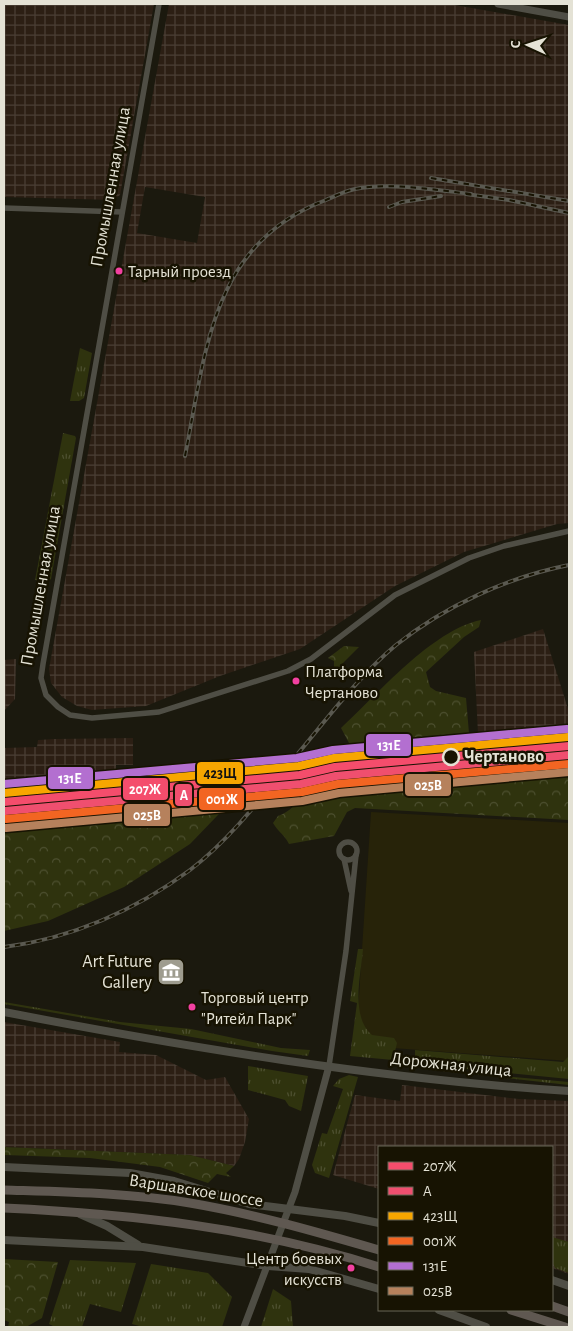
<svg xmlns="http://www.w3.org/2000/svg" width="573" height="1331" viewBox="0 0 573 1331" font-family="'Alegreya Sans',sans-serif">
<defs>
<pattern id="industrial-grid" width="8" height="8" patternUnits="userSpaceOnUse" patternTransform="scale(1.25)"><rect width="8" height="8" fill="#2c1f14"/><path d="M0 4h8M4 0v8" fill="none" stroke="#4a3f35"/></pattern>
<pattern id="grass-tufts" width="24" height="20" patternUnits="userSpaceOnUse" patternTransform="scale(1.25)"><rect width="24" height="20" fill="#2f330e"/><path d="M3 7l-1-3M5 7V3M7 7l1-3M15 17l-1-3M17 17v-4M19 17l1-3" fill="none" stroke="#4d5030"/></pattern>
<pattern id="forest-crowns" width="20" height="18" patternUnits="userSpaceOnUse" patternTransform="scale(1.25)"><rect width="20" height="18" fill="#2f330e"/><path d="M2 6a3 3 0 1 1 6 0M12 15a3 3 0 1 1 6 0" fill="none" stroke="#4d5030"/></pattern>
</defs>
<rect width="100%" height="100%" fill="#1b190e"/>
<!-- built -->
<g fill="#272309">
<path d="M569,735V760L286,782L301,762Z"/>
<path d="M371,812L569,823V1061L379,1047L357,1026Z"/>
</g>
<!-- industrial -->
<g fill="url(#industrial-grid)" fill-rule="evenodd">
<path d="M4,4H154L120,195L113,200L4,197Z"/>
<path d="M169,4H449L569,25V523L557,524L464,552L395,586L300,649L220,676L146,706L92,710L77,706L62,697L51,683L49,669ZM145,187L205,197L197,243L137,233Z"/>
<path d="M543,629L569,712V729L478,734L474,652Z"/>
<path d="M16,659L15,699L4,711V660Z"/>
<path d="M133,738V765H116V785L4,786V748L37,747L38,740L55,739Z"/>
<path d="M4,1022L120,1042L119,1052L156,1055L206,1080L225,1077L249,1119L245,1142L239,1159L234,1166L189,1155L4,1147Z"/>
<path d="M402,1085L519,1099L569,1101V1274L552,1268V1147H379V1189L333,1175L355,1095L400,1101Z"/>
</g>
<!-- grass -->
<g fill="url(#grass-tufts)">
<path d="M80,348L92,353L84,398L79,401H70Z"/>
<path d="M63,433L75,436L76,438L51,579L48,581L35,580Z"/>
<path d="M358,949H363C361,975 350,1016 372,1035L394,1038L397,1043L393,1060L350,1056L357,1003L350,1001Z"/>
<path d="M4,1002L120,1022L191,1029L281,1048L310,1050L308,1056L272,1051L4,1004Z"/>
<path d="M415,1050L563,1062L569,1056V1079L415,1064Z"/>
<path d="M248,1066L308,1076L301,1111L289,1106L285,1100L248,1090Z"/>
<path d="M415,1068L569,1082V1085Z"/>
<path d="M349,1075L358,1077L329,1178L315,1173L312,1165L322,1133L327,1134L343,1089L333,1086L339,1079Z"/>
<path d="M552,1237L569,1242V1273L555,1268L552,1261Z"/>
<path d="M70,1260L136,1263L121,1312L90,1304L82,1327H55L49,1324Z"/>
<path d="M151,1264L208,1273L232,1297L222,1327H143L132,1324Z"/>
<path d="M273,1289L291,1301L293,1327H261Z"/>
</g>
<!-- forest -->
<g fill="url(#forest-crowns)">
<path d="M481,620L479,627L464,637L426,672L430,687L436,691L466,698L470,745L349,757V743L341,728C378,694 432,630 481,620Z"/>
<path d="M344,646L359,647L342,664L340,671L334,670V661L328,658Z"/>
<path d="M569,768V820L355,808L347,812L334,836L289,844C285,835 278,832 273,823L278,816C289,812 292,807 300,800C313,789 348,794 364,796L378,784L386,781Z"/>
<path d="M243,789L190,844L124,887L48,921L4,931V815Z"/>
<path d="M4,1147L190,1155L234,1166L226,1173L231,1177L217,1174L208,1183L160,1167L90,1158L4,1155Z"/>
<path d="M4,1259L58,1262L42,1318L26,1327H8L9,1322L4,1320Z"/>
</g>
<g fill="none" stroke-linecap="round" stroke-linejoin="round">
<!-- minor -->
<g stroke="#4f4e45" stroke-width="5.5">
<path d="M159,4L43,664L41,678L46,695L58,707L70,715L92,718L159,712L288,671L311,659L395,595L469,558L504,546L569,531"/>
<path d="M4,208L122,212"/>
<circle cx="348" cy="851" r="9"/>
<path d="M344,859L351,891"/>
<path d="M329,1066L346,951L356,855"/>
</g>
<!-- tertiary -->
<g stroke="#4f4e45" stroke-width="7">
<path d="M498,4L569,17"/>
<path d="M244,1327L295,1192L329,1066"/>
</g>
<!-- secondary -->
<g stroke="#4f4e45" stroke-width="8">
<path d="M4,1012C190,1048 380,1079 569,1091"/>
<path d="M4,1167L130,1173L174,1181L249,1204L345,1216L379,1223"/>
<path d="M80,1214L107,1226L138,1245"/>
<path d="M4,1240L143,1247L268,1266L309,1269L379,1289"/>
<path d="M552,1280L569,1286"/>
<path d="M439,1310L486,1327"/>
</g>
<!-- primary -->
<g stroke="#5f5851" stroke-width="9">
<path d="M4,1190C66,1192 129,1193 190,1203C255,1214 317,1232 379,1250"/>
<path d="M4,1208C131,1214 258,1228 379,1267"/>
<path d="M552,1306L569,1312"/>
<path d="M511,1310L565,1327"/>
</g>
<!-- rail casing -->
<g stroke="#5a5950" stroke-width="4">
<g id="rail">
<path d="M431,178L569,201"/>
<path d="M466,194L509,200L569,213"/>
<path d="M389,207L402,202L441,196"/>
<path d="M185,456C206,351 211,243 326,200C335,196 345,191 355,189C389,182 436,190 471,194"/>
<path d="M4,947C70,939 136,910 190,870C232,838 266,792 300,751C330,715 360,675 396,645C445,606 508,577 569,565"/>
</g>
</g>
<!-- rail -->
<use href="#rail" stroke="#171302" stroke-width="2" stroke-dasharray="5.5" stroke-linecap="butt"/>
<!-- rail-1 casing -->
<g stroke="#171302" stroke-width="11">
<path id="rail-1" d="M4,802L300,775L335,767L569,746"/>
</g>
<!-- rail-2 casing -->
<g stroke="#171302" stroke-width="11">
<path id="rail-2" d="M5,811L301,784L336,776L569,755"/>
</g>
<!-- rail-3 casing -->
<g stroke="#171302" stroke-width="11">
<path id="rail-3" d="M4,793L299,766L334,758L568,737"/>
</g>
<!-- rail-4 casing -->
<g stroke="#171302" stroke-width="11">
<path id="rail-4" d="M6,819L302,792L338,784L569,764"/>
</g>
<!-- rail-5 casing -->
<g stroke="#171302" stroke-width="11">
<path id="rail-5" d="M4,784L297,758L333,750L567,729"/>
</g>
<!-- rail-6 casing -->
<g stroke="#171302" stroke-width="11">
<path id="rail-6" d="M6,828L302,801L339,793L569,772"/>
</g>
<!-- rail-1 -->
<use href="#rail-1" stroke="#f44d6c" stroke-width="8"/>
<!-- rail-2 -->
<use href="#rail-2" stroke="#ef4f6f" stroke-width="8"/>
<!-- rail-3 -->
<use href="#rail-3" stroke="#f7a600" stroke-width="8"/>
<!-- rail-4 -->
<use href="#rail-4" stroke="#f26522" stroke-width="8"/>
<!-- rail-5 -->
<use href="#rail-5" stroke="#b36fd0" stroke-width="8"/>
<!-- rail-6 -->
<use href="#rail-6" stroke="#b6815c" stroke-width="8"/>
</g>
<!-- icons -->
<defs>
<g id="museum-square" transform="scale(1.4375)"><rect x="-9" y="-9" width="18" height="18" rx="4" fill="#9e9c8f" stroke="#171302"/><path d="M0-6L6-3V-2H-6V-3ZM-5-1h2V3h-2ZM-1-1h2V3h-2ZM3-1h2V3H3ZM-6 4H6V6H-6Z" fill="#fff"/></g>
</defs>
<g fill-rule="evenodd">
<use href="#museum-square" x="171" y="972"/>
</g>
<!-- markers -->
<g fill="#f240a1" stroke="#171302" stroke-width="2">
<circle cx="119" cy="271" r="4.5"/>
<circle cx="296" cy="681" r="4.5"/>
<circle cx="192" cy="1007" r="4.5"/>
<circle cx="351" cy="1268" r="4.5"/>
</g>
<circle fill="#171302" stroke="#e4e2d5" stroke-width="2.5" cx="451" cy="757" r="8"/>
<g text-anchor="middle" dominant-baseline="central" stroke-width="5" stroke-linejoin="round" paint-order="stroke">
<!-- bus labels -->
<g font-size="17" fill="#e4e2d5" stroke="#171302" text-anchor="start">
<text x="128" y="271">Тарный проезд</text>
<text x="305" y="671">Платформа<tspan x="305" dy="21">Чертаново</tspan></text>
<text x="201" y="997">Торговый центр<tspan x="201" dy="21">"Ритейл Парк"</tspan></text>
<text x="342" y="1258" text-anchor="end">Центр боевых<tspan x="342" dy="21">искусств</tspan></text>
</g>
<!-- street labels -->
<g font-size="18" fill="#e4e2d5" stroke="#171302">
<text transform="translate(111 187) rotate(-80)">Промышленная улица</text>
<text transform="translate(41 586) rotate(-80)">Промышленная улица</text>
<text transform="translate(451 1065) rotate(6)">Дорожная улица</text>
<text transform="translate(196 1191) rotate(9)">Варшавское шоссе</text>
</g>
<!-- stop labels -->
<g font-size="18" font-weight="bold" fill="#e4e2d5" stroke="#171302" text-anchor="start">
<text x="464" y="757">Чертаново</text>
</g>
<!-- poi labels -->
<g font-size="18" fill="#e4e2d5" stroke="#171302" text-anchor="end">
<text x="152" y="962">Art Future<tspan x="152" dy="21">Gallery</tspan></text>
</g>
</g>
<g stroke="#171302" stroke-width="2">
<rect x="365" y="733" width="47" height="24" rx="5" fill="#b36fd0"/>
<rect x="196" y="761" width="48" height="24" rx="5" fill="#f7a600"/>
<rect x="47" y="766" width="47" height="24" rx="5" fill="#b36fd0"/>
<rect x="404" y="773" width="48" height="24" rx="5" fill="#b6815c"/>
<rect x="122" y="777" width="47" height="24" rx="5" fill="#f44d6c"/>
<rect x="174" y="783" width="19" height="24" rx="5" fill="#ef4f6f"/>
<rect x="198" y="787" width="47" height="24" rx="5" fill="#f26522"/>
<rect x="123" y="803" width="48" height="24" rx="5" fill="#b6815c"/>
</g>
<g font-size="14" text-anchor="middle" font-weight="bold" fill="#fff">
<text x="389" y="750">131Е</text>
<text x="70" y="783">131Е</text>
<text x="428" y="790">025В</text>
<text x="145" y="794">207Ж</text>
<text x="184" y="800">A</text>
<text x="222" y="804">001Ж</text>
<text x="147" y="820">025В</text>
</g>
<g font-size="14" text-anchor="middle" font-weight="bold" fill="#111">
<text x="220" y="778">423Щ</text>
</g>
<!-- border -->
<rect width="573" height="1331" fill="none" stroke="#e4e2d5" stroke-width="10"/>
<!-- legend -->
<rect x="378" y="1146" width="175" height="165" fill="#171302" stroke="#696656"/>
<rect x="388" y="1162" width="25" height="8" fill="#f44d6c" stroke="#696656"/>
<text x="423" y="1171" font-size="15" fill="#e4e2d5">207Ж</text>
<rect x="388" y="1187" width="25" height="8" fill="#ef4f6f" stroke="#696656"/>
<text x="423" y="1196" font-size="15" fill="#e4e2d5">A</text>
<rect x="388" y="1212" width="25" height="8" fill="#f7a600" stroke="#696656"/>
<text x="423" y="1221" font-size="15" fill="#e4e2d5">423Щ</text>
<rect x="388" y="1237" width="25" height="8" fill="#f26522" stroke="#696656"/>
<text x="423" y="1246" font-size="15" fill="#e4e2d5">001Ж</text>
<rect x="388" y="1262" width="25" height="8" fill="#b36fd0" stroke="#696656"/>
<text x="423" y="1271" font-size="15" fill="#e4e2d5">131Е</text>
<rect x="388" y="1287" width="25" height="8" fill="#b6815c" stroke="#696656"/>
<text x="423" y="1296" font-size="15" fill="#e4e2d5">025В</text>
<!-- north arrow -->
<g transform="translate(528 45) rotate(273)" stroke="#171302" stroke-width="4" paint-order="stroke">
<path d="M0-4L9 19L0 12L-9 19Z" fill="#e4e2d5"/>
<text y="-8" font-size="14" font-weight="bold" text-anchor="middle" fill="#e4e2d5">С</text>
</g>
</svg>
